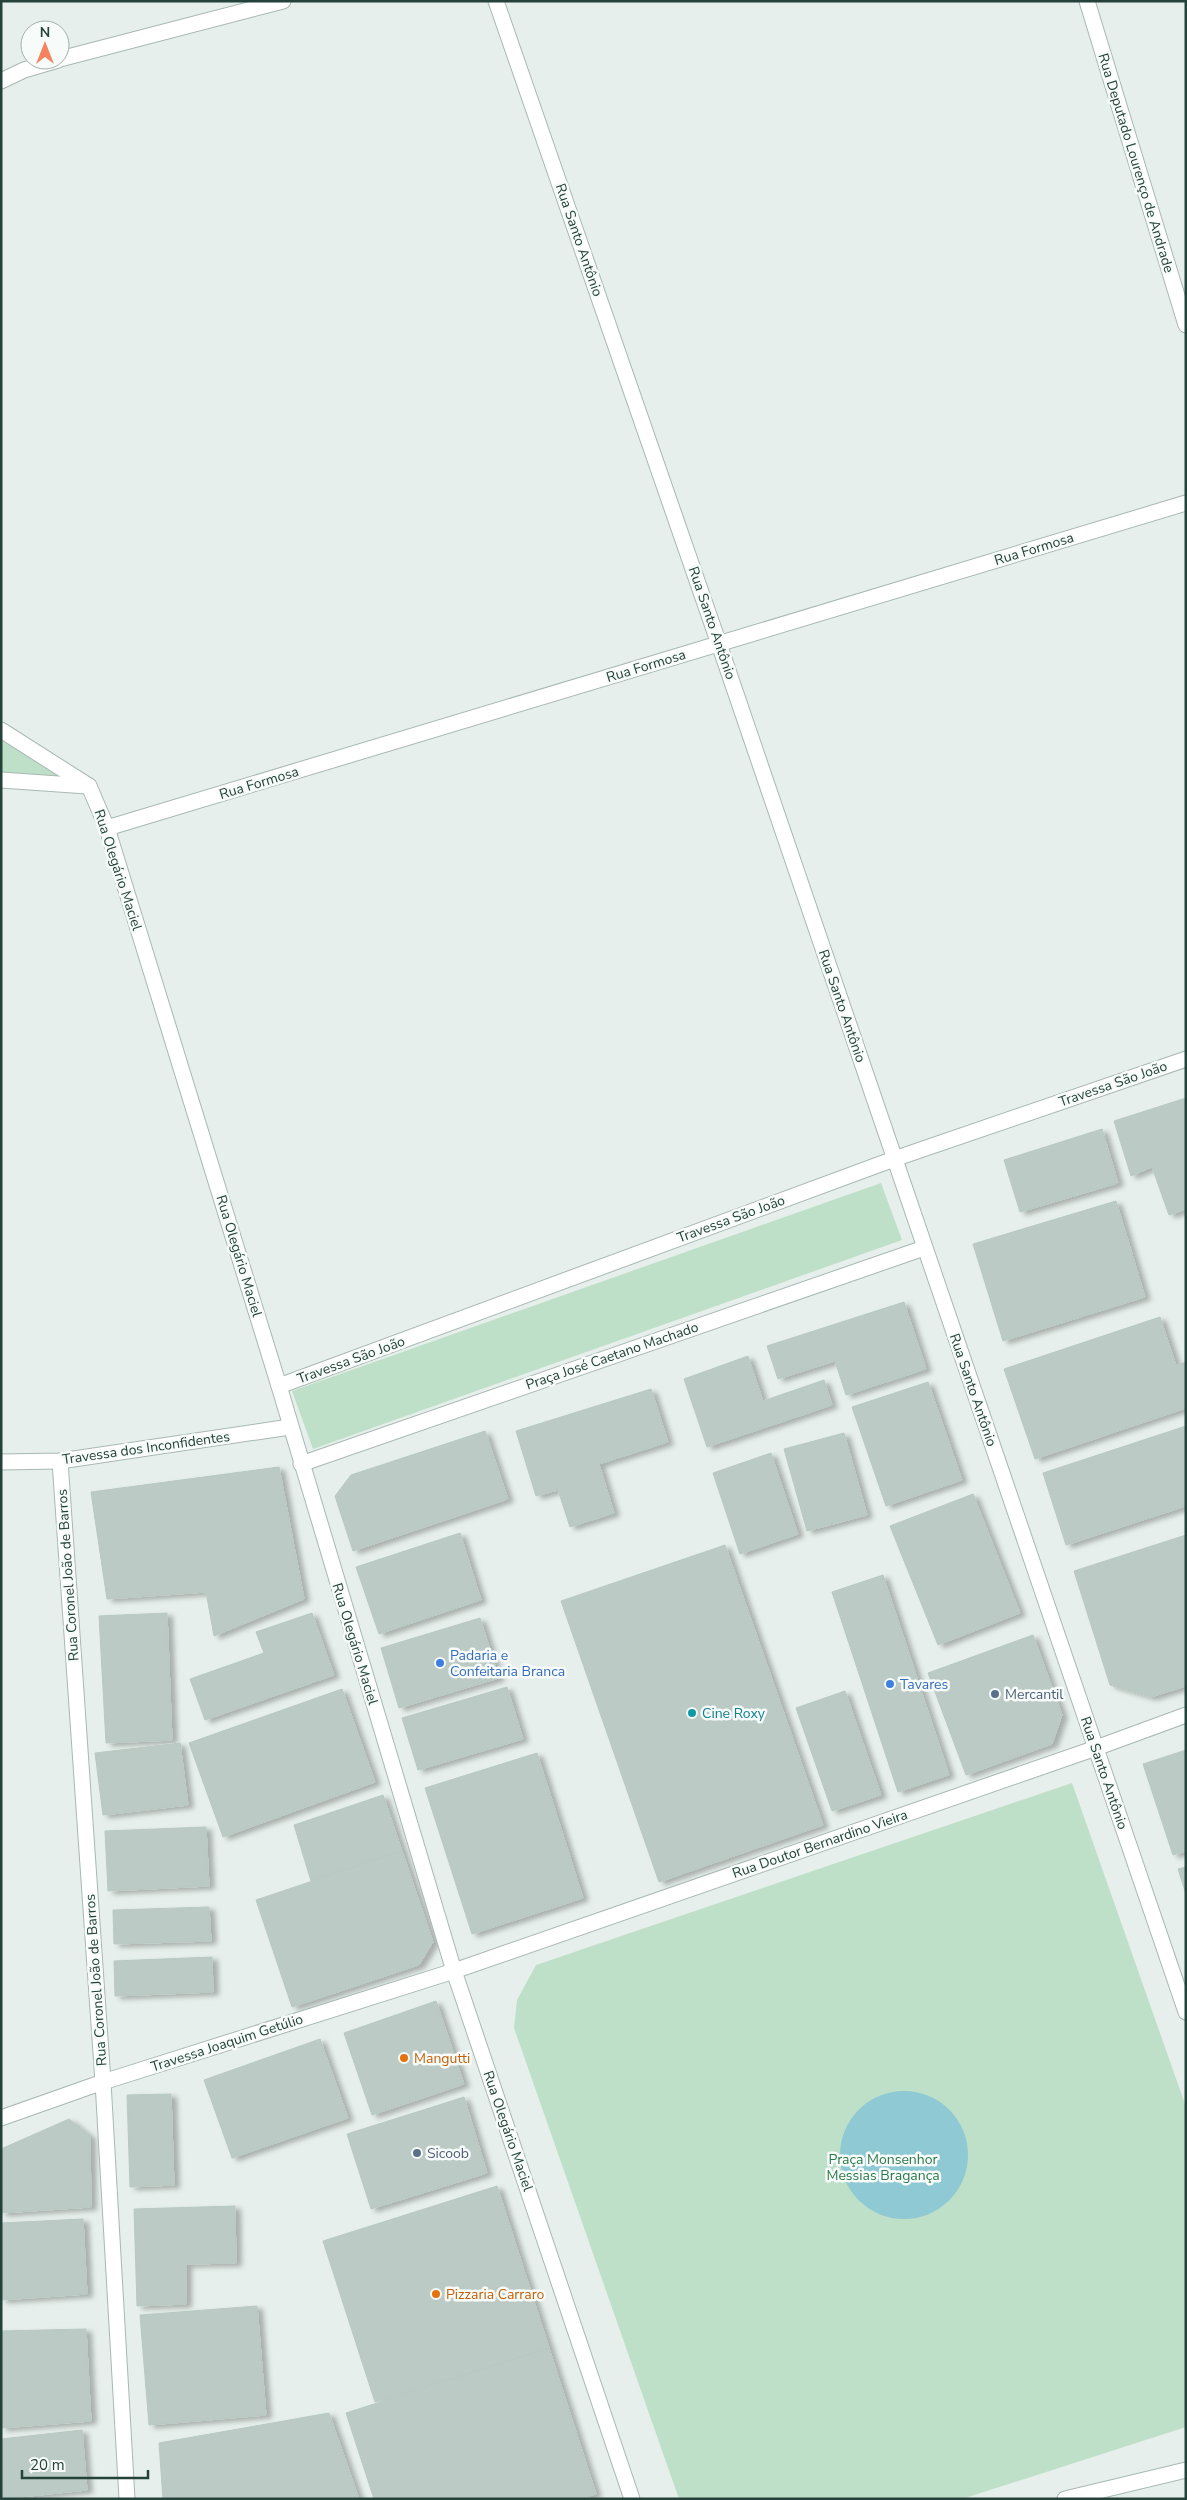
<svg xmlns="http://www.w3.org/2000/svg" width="1187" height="2500" viewBox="0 0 1187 2500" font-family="'Nunito Sans',sans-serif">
<defs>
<filter id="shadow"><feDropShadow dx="5.5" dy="3" stdDeviation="2.5" flood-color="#0004"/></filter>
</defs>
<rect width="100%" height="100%" fill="#e6efeb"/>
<!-- green -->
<g fill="#bfe0c8">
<path d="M1,740L62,777L1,772Z"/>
<path d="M881,1183L902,1240L313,1449L292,1391Z"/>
<path d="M1072,1783L1186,2107V2427L962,2499H679L514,2028L517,2000L536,1965Z"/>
</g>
<!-- water -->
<circle fill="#8ec9d4" cx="904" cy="2155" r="64"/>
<!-- building -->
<g fill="#bbcac4" stroke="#b8c9c2" filter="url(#shadow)">
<path d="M1186,1098V1209L1169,1215L1152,1167L1131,1176L1114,1121Z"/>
<path d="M1102,1129L1118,1183L1020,1212L1004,1160Z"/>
<path d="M1116,1201L1145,1297L1003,1341L973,1244Z"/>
<path d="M904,1302L926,1369L846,1395L835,1361L778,1379L767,1346Z"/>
<path d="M1160,1317L1176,1365L1186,1362V1408L1035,1459L1004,1369Z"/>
<path d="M748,1356L763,1401L824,1380L832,1405L707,1447L684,1379Z"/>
<path d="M928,1382L962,1480L886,1506L852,1407Z"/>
<path d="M651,1389L668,1442L599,1464L614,1513L570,1527L558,1490L536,1496L516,1431Z"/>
<path d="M1186,1426V1506L1066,1545L1043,1473Z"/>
<path d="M485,1431L508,1499L353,1551L335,1496L351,1475Z"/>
<path d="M844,1433L867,1515L807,1531L784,1449Z"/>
<path d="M771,1453L798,1534L740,1554L713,1473Z"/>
<path d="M279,1467L304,1599L214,1636L206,1592L107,1599L91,1492Z"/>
<path d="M973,1494L1020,1613L938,1645L890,1526Z"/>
<path d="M460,1533L481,1600L379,1634L356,1567Z"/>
<path d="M1186,1535V1686L1151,1697L1110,1685L1074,1571Z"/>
<path d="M725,1545L823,1825L659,1882L561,1601Z"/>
<path d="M883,1575L949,1775L898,1792L832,1592Z"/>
<path d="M167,1613L172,1740L106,1743L99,1616Z"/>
<path d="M312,1613L334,1675L205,1720L190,1679L264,1653L256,1632Z"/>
<path d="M480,1618L499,1678L399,1708L381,1648Z"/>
<path d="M1033,1635L1062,1715L1052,1744L966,1775L928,1673Z"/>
<path d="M507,1687L523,1739L418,1770L402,1718Z"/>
<path d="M342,1689L375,1782L223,1837L189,1743Z"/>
<path d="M845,1691L881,1795L832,1811L796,1708Z"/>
<path d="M180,1743L188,1805L103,1815L95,1753Z"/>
<path d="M1186,1750V1851L1173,1855L1143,1764Z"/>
<path d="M537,1753L583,1898L472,1934L425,1788Z"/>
<path d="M383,1795L402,1851L311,1881L294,1825Z"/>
<path d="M206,1827L209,1886L108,1891L105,1831Z"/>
<path d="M402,1851L433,1942L419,1965L292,2007L256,1900Z"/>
<path d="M1186,1867V1894L1178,1869Z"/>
<path d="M209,1907L211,1941L114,1944L113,1910Z"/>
<path d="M212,1957L213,1992L115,1996L114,1961Z"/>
<path d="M436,2001L464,2084L372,2115L344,2033Z"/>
<path d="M320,2039L348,2118L232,2158L204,2080Z"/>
<path d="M171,2094L174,2185L130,2187L127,2095Z"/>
<path d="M464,2097L487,2173L371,2209L347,2134Z"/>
<path d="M69,2119L90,2136L91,2207L1,2213V2149Z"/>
<path d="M497,2186L549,2348L375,2402L323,2241Z"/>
<path d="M235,2206L236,2263L186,2264V2304L137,2306L134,2209Z"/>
<path d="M83,2219L87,2294L1,2300V2223Z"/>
<path d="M257,2306L266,2415L149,2425L140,2315Z"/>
<path d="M86,2329L91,2421L1,2428V2331Z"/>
<path d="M549,2348L596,2494L581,2499H374L346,2413Z"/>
<path d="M329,2413L359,2499H163L159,2443Z"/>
<path d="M82,2430L87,2490L1,2499V2439Z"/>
</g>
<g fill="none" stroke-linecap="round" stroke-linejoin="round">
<!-- minor casing -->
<g stroke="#a8b8b2" stroke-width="17">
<g id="minor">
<path d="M496,1L719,644L1186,2012"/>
<path d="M1087,1L1186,325"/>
<path d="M60,59L283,1"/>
<path d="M1,81L24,70L58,60"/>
<path d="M1,730L89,786"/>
<path d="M1,780L87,786"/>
<path d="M89,786L107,828L279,1386L454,1971L632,2499"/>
<path d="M107,828L1186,503"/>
<path d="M279,1386L894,1159L1186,1059"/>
<path d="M60,1461L103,2082L127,2499"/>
<path d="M1,1462L60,1461L290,1427"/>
<path d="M301,1464L924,1248"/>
<path d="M1,2118L103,2082L454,1971L1096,1748L1186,1715"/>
<path d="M1065,2499L1186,2470"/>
</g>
</g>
<!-- minor -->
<use href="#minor" stroke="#fff" stroke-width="15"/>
</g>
<!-- markers -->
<g fill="#3f7fe0" stroke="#f7fbf9" stroke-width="2">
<circle cx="440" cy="1663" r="5"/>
<circle cx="890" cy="1684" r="5"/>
</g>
<g fill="#5c6f8a" stroke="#f7fbf9" stroke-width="2">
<circle cx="995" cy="1694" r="5"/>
<circle cx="417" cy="2153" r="5"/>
</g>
<circle fill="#0f9aa8" stroke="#f7fbf9" stroke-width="2" cx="692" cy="1713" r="5"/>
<g fill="#e8710a" stroke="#f7fbf9" stroke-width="2">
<circle cx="404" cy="2058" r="5"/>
<circle cx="436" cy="2294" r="5"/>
</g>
<g text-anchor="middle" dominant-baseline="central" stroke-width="5" stroke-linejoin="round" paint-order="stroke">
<!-- street labels -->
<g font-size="14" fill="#24423a" stroke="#f7fbf9">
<text transform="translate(1136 163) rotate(73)">Rua Deputado Lourenço de Andrade</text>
<text transform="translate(579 240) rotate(71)">Rua Santo Antônio</text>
<text transform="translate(1034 549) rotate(-17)">Rua Formosa</text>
<text transform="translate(712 623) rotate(71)">Rua Santo Antônio</text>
<text transform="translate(646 666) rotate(-17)">Rua Formosa</text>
<text transform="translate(259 783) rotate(-17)">Rua Formosa</text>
<text transform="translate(118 870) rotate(72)">Rua Olegário Maciel</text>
<text transform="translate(842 1006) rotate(71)">Rua Santo Antônio</text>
<text transform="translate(1113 1084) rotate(-19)">Travessa São João</text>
<text transform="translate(731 1219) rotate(-20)">Travessa São João</text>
<text transform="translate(239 1256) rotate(73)">Rua Olegário Maciel</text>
<text transform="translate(612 1356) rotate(-19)">Praça José Caetano Machado</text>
<text transform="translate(351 1360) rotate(-20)">Travessa São João</text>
<text transform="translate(973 1390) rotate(71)">Rua Santo Antônio</text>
<text transform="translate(146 1448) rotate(-8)">Travessa dos Inconfidentes</text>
<text transform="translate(68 1575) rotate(-94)">Rua Coronel João de Barros</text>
<text transform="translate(355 1644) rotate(73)">Rua Olegário Maciel</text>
<text transform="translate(1104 1773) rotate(71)">Rua Santo Antônio</text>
<text transform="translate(820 1844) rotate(-19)">Rua Doutor Bernardino Vieira</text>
<text transform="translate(96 1980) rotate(-94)">Rua Coronel João de Barros</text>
<text transform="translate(227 2043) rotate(-18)">Travessa Joaquim Getúlio</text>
<text transform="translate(508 2131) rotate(71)">Rua Olegário Maciel</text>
</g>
<!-- shop labels -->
<g font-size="14" fill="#366cbe" stroke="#f7fbf9" text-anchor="start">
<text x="450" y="1655">Padaria e<tspan x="450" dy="16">Confeitaria Branca</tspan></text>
<text x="900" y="1684">Tavares</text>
</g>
<!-- service labels -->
<g font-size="14" fill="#4e5e75" stroke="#f7fbf9" text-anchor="start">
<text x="1005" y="1694">Mercantil</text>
<text x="427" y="2153">Sicoob</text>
</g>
<!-- culture labels -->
<g font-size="14" fill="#0d838f" stroke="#f7fbf9" text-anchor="start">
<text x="702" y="1713">Cine Roxy</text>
</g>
<!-- food labels -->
<g font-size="14" fill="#c56008" stroke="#f7fbf9" text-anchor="start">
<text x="414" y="2058">Mangutti</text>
<text x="446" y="2294">Pizzaria Carraro</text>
</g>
<!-- park labels -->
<g font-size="14" fill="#2d7a4b" stroke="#f7fbf9">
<text x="883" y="2159">Praça Monsenhor<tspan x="883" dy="16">Messias Bragança</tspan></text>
</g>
</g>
<!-- border -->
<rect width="1187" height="2500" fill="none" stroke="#24423a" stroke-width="5"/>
<!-- north arrow -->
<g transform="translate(45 45)"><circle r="24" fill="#f7fbf9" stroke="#a3b1ad"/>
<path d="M0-4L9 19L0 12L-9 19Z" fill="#f4845f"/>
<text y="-8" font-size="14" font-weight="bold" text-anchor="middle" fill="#24423a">N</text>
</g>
<!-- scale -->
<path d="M22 2470v8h126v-8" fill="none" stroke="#24423a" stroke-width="2.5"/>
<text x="30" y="2470" font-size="15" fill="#24423a" stroke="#f7fbf9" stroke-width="4" paint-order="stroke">20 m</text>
</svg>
